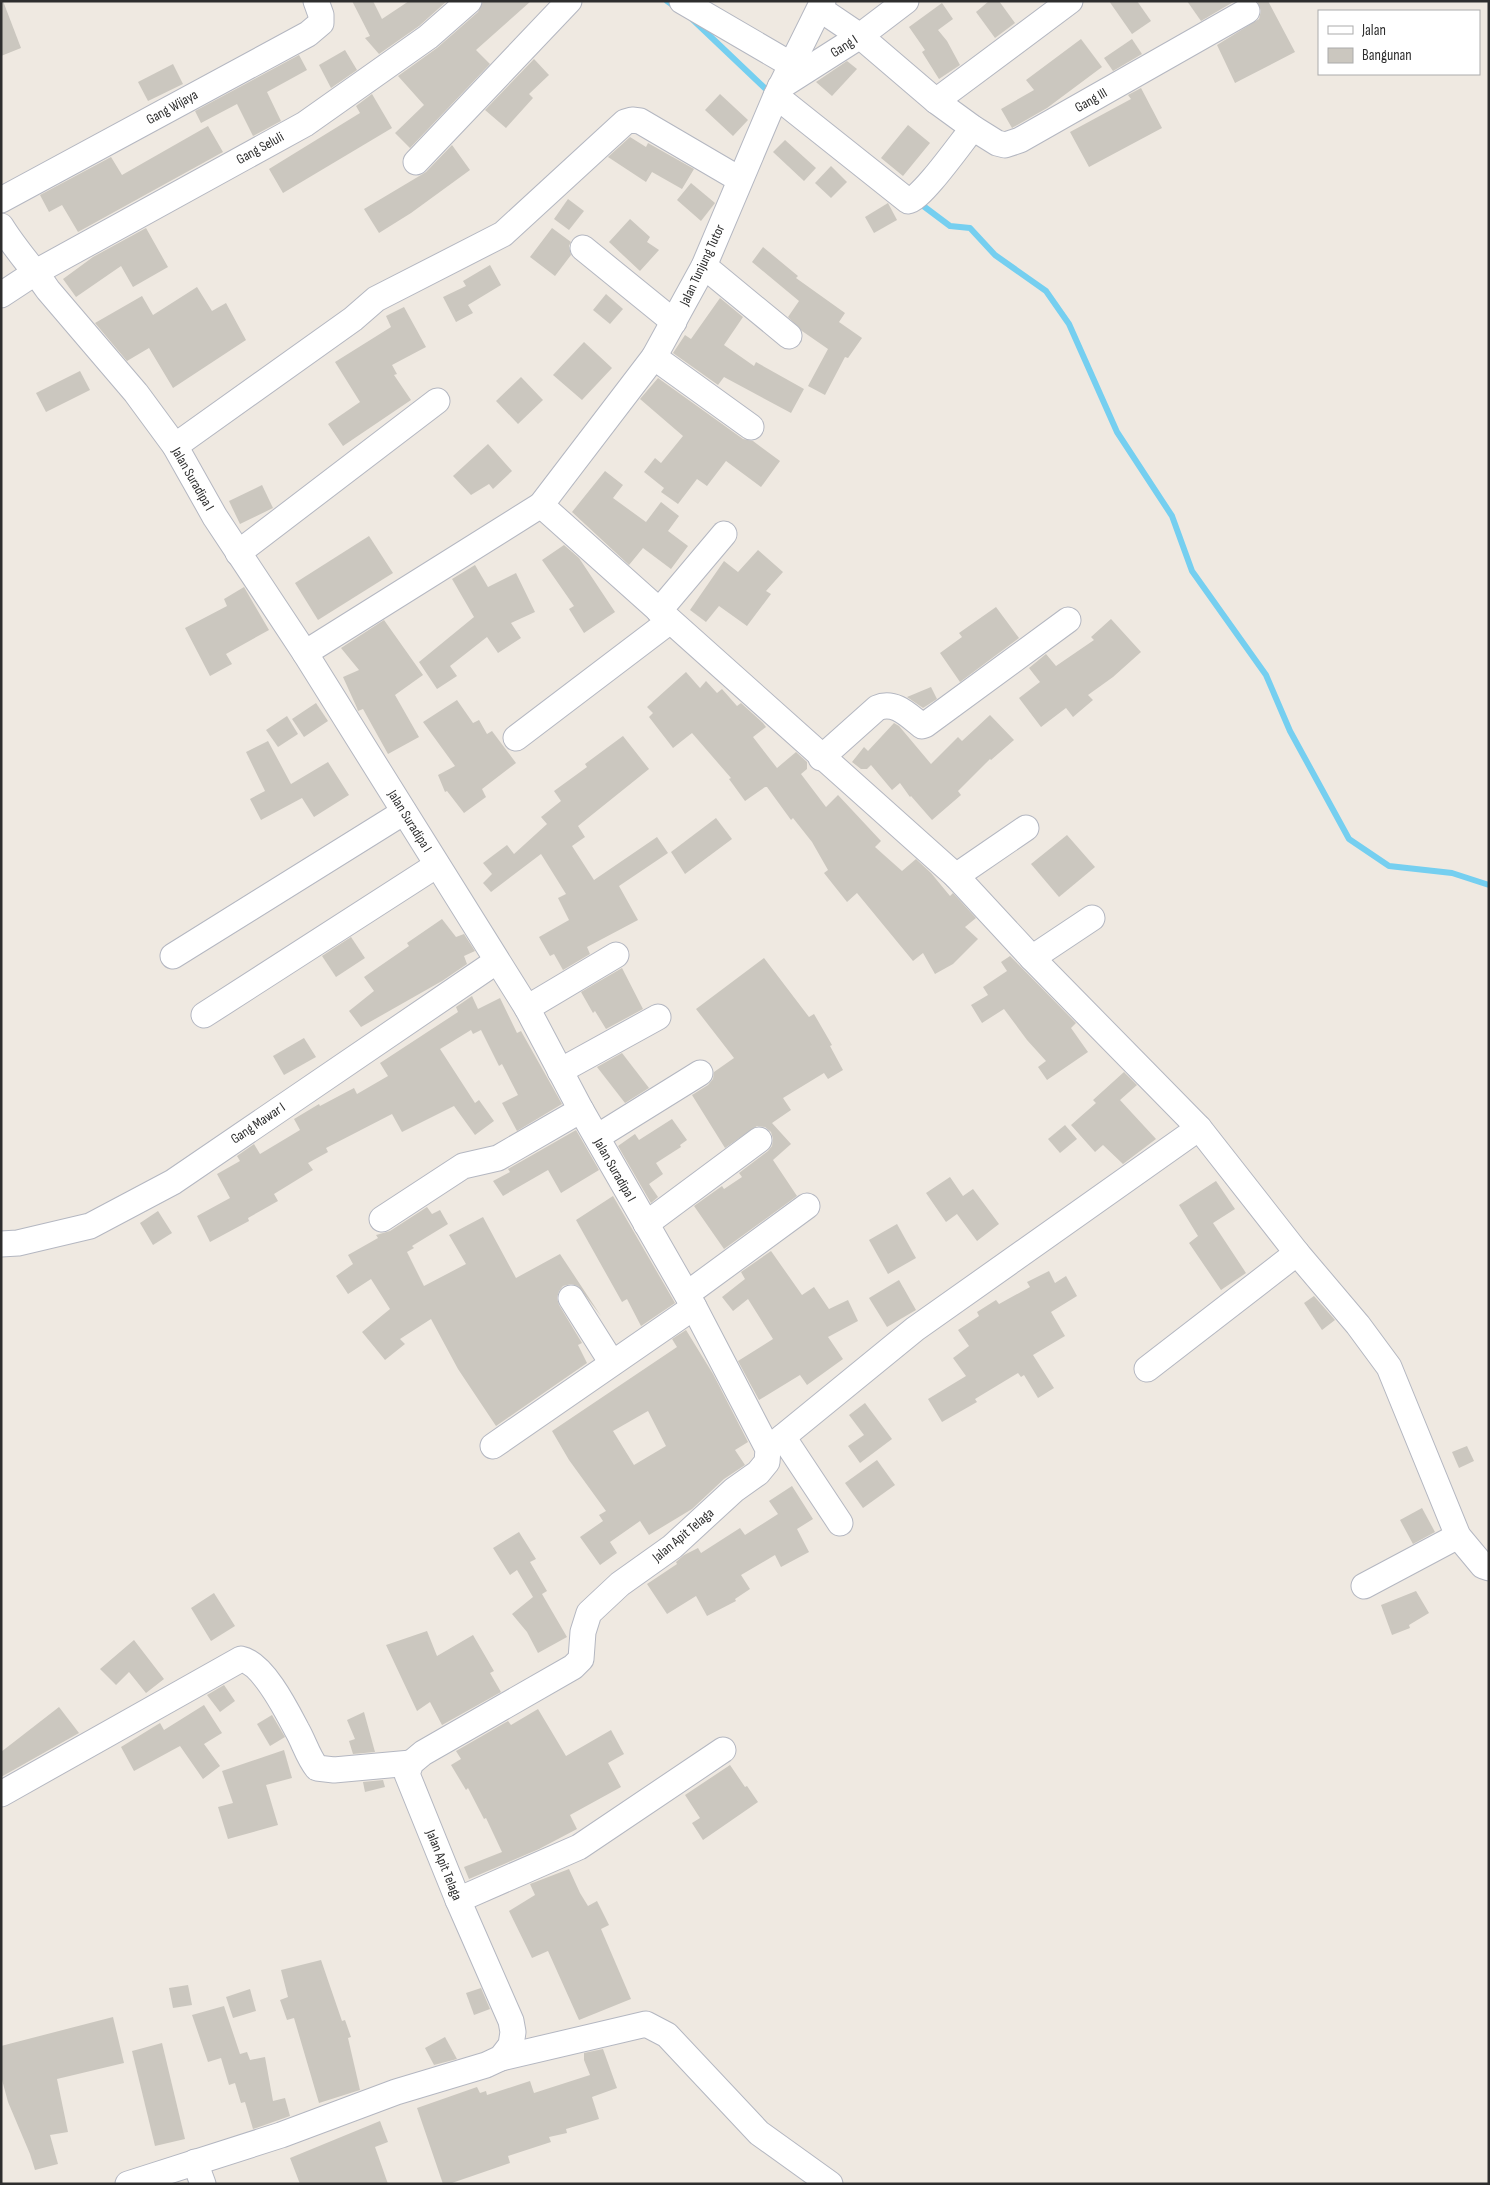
<svg xmlns="http://www.w3.org/2000/svg" width="1490" height="2185" viewBox="0 0 1490 2185" font-family="'Sofia Sans Condensed',sans-serif">
<rect width="100%" height="100%" fill="#efe9e1"/>
<g fill="none" stroke-linecap="round" stroke-linejoin="round">
<!-- stream -->
<g stroke="#75cff0" stroke-width="6">
<path d="M667,1L677,8"/>
<path d="M691,18L771,94"/>
<path d="M918,202L950,226L970,228L995,255L1046,291L1069,324L1117,432L1172,516L1192,571L1266,675L1290,731L1349,839L1389,866L1452,873L1489,885"/>
</g>
</g>
<!-- building -->
<g fill="#cbc7bf" fill-rule="evenodd">
<path d="M1,1H3L21,48L1,56Z"/>
<path d="M352,1H373L382,19L409,1H447L419,26L379,54L365,38L370,36Z"/>
<path d="M483,1H531L476,50L490,64L410,148L395,133L424,105L398,76L437,48L478,12Z"/>
<path d="M989,1H999L1015,23L995,38L976,12Z"/>
<path d="M1109,1H1137L1151,21L1132,34Z"/>
<path d="M1187,1H1235L1201,21Z"/>
<path d="M1257,1H1268L1295,52L1235,83L1217,45L1259,19L1261,11Z"/>
<path d="M942,3L953,19L938,30L947,41L960,65L939,79L922,52L925,50L909,27Z"/>
<path d="M1081,39L1102,67L1047,108L1012,128L1001,109L1034,90L1026,80Z"/>
<path d="M1132,39L1142,54L1113,71L1104,58Z"/>
<path d="M345,50L357,70L331,88L319,65Z"/>
<path d="M299,55L307,70L267,92L281,121L253,136L237,104L201,123L195,111Z"/>
<path d="M534,59L549,75L529,94L533,98L506,128L485,110Z"/>
<path d="M847,61L857,69L832,96L816,82Z"/>
<path d="M173,64L183,84L148,101L138,82Z"/>
<path d="M1141,88L1162,128L1089,167L1070,132L1131,99L1128,95Z"/>
<path d="M372,94L392,128L283,193L269,169L360,113L356,106Z"/>
<path d="M720,94L748,120L733,136L705,110Z"/>
<path d="M908,125L930,143L903,176L881,158Z"/>
<path d="M208,126L223,152L78,232L62,205L49,212L40,195L111,157L122,175Z"/>
<path d="M630,137L646,147L648,143L694,169L682,189L652,172L646,182L608,157Z"/>
<path d="M785,140L816,168L804,181L773,152Z"/>
<path d="M452,145L470,170L411,213L379,233L364,209L426,172Z"/>
<path d="M831,166L847,182L831,198L815,183Z"/>
<path d="M691,183L715,203L701,221L677,200Z"/>
<path d="M568,199L584,211L569,230L554,219Z"/>
<path d="M888,203L897,220L874,233L865,217Z"/>
<path d="M630,219L650,237L647,242L659,250L640,271L609,242Z"/>
<path d="M146,228L168,267L133,287L121,266L76,297L63,279L93,257Z"/>
<path d="M552,228L571,242L569,246L571,255L555,276L530,257Z"/>
<path d="M763,247L798,276L796,278L845,313L839,322L862,338L848,358L845,357L825,395L808,386L828,349L802,331L788,317L799,301L752,262Z"/>
<path d="M490,265L501,285L468,305L473,313L456,322L443,297L466,286L463,281Z"/>
<path d="M197,287L212,311L226,303L246,340L173,388L149,348L127,361L95,323L142,296L153,315Z"/>
<path d="M606,294L623,309L610,324L593,310Z"/>
<path d="M720,298L743,317L724,345L754,366L756,362L804,389L791,413L724,377L718,385L673,353L685,335L691,339Z"/>
<path d="M404,307L426,347L392,365L397,374L394,375L411,400L343,446L328,424L360,402L335,362L391,327L386,316Z"/>
<path d="M584,342L612,368L582,400L553,375Z"/>
<path d="M80,371L90,390L46,412L36,393Z"/>
<path d="M521,377L543,400L518,424L496,401Z"/>
<path d="M658,378L743,439L753,441L780,461L761,487L726,461L707,486L697,479L678,504L661,492L664,488L644,472L655,458L661,463L683,436L640,399Z"/>
<path d="M488,444L512,471L493,489L489,484L471,495L453,476Z"/>
<path d="M605,471L623,485L613,498L646,522L661,502L679,516L668,531L688,546L671,569L643,548L629,565L572,512Z"/>
<path d="M262,485L273,508L240,524L229,501Z"/>
<path d="M369,536L393,573L318,620L295,583Z"/>
<path d="M564,545L579,558L615,612L584,633L569,609L574,606L542,560Z"/>
<path d="M758,550L783,572L766,591L771,594L747,626L719,606L706,622L690,610L724,561L738,572Z"/>
<path d="M475,565L488,587L516,573L535,612L511,623L521,638L498,653L487,637L450,666L457,676L437,689L419,662L474,617L452,579Z"/>
<path d="M244,587L269,630L226,654L232,664L210,676L185,628L227,606L224,599Z"/>
<path d="M996,607L1019,638L960,682L940,653L962,637L959,633Z"/>
<path d="M1111,619L1141,652L1113,677L1088,695L1093,700L1073,717L1066,708L1041,727L1019,698L1040,682L1029,668L1046,654L1056,666L1094,640L1091,637Z"/>
<path d="M384,620L423,675L395,695L419,737L388,754L363,709L358,711L357,708L343,677L359,670L341,648Z"/>
<path d="M686,672L700,688L706,681L717,693L722,689L737,706L741,703L763,723L766,727L753,737L777,768L796,752L807,762V769L801,774L826,807L838,795L881,841L875,847L902,871L916,859L931,873L950,896L953,893L976,918L965,927L978,939L953,964L935,974L923,953L913,961L857,893L847,902L824,873L828,870L812,842L793,818L791,820L767,787H765L745,801L729,779L731,778L692,733L673,748L649,717L653,713L647,707Z"/>
<path d="M931,687L937,699L923,708L907,697Z"/>
<path d="M457,700L473,723L479,720L487,734L492,731L516,763L482,789L486,797L464,813L447,791L445,792L438,775L455,766L423,722Z"/>
<path d="M316,703L328,721L304,737L292,719Z"/>
<path d="M990,715L1014,740L991,760L990,759L958,791L961,795L932,820L911,796L910,797L900,783L892,790L871,765L867,769H861L852,762L864,747L868,751L894,723L899,726L931,764L958,737L962,741Z"/>
<path d="M287,716L298,734L278,747L266,730Z"/>
<path d="M623,736L649,769L578,826L585,837L572,846L594,880L657,837L668,853L619,886L638,920L587,947L590,954L563,970L554,954L550,956L539,937L569,920L558,898L566,894L541,854L491,892L483,883L492,874L483,863L507,845L514,854L547,824L541,817L561,801L554,791L587,767L585,764Z"/>
<path d="M268,741L291,784L328,762L349,795L314,817L302,798L261,820L250,799L265,791L246,752Z"/>
<path d="M716,818L732,839L685,874L671,852Z"/>
<path d="M1067,835L1095,867L1059,897L1031,864Z"/>
<path d="M442,919L456,937L464,934L475,951L464,956L467,964L442,981L361,1027L349,1011L374,991L364,977L409,946L407,943Z"/>
<path d="M351,937L365,958L336,977L322,956Z"/>
<path d="M1010,956L1076,1023L1071,1028L1088,1052L1047,1080L1038,1067L1046,1061L1027,1040L1004,1009L982,1023L971,1005L988,995L983,987L1007,971L1001,962Z"/>
<path d="M764,958L809,1017L814,1014L832,1045L830,1046L843,1070L828,1079L824,1073L783,1098L791,1110L772,1123L791,1144L773,1160L797,1196L724,1249L694,1206L722,1186L724,1189L742,1177L739,1173L768,1151L772,1146L773,1139L771,1132L765,1127L757,1126L725,1148L692,1095L708,1085L713,1079L714,1072L734,1058L696,1009Z"/>
<path d="M622,968L643,1009L606,1029L595,1011L593,1013L581,992Z"/>
<path d="M472,996L478,1009L500,998L517,1033L521,1031L562,1104L517,1131L502,1103L518,1095L502,1064L499,1066L481,1030L473,1034L471,1030L440,1049L475,1103L479,1100L494,1121L475,1135L454,1106L402,1132L392,1114L326,1148L328,1152L308,1163L313,1170L274,1194L278,1201L248,1218L249,1221L210,1242L197,1216L230,1198L217,1174L240,1161L237,1156L254,1144L260,1154L300,1130L294,1119L319,1104L320,1106L354,1088L357,1094L388,1076L380,1063L458,1012L456,1007Z"/>
<path d="M304,1038L316,1057L284,1075L273,1056Z"/>
<path d="M622,1053L649,1088L625,1103L597,1067Z"/>
<path d="M1124,1072L1137,1085L1120,1100L1156,1139L1123,1164L1103,1145L1095,1152L1071,1125L1096,1103L1093,1100Z"/>
<path d="M672,1119L687,1140L680,1145L681,1147L656,1163L663,1174L649,1184L658,1197L651,1203L618,1146L635,1134L639,1140Z"/>
<path d="M1065,1125L1077,1139L1060,1153L1048,1139Z"/>
<path d="M576,1130L599,1170L561,1193L548,1170L503,1196L493,1181L510,1172L508,1169Z"/>
<path d="M950,1177L963,1196L973,1189L999,1224L977,1241L957,1214L946,1222L926,1193Z"/>
<path d="M1216,1181L1235,1209L1213,1223L1246,1273L1221,1290L1189,1243L1198,1236L1179,1205Z"/>
<path d="M613,1196L675,1303L641,1326L627,1299L622,1302L576,1220Z"/>
<path d="M427,1207L432,1214L440,1210L448,1224L412,1246L414,1248L407,1252L424,1286L466,1264L449,1235L483,1217L516,1278L560,1254L601,1316L578,1286L571,1284L563,1286L559,1291L557,1298L559,1305L582,1343L578,1345L587,1363L496,1426L458,1369L431,1319L400,1339L405,1344L385,1360L362,1332L390,1309L371,1279L348,1294L336,1276L353,1264L348,1255L378,1238L376,1235L390,1231Z"/>
<path d="M158,1211L172,1233L153,1245L140,1223Z"/>
<path d="M897,1224L916,1258L888,1274L869,1240Z"/>
<path d="M771,1251L802,1295L814,1287L829,1309L848,1300L858,1321L828,1337L843,1359L807,1385L800,1375L759,1400L738,1361L773,1339L748,1299L733,1311L722,1297L745,1279L741,1272Z"/>
<path d="M1049,1271L1055,1283L1066,1276L1077,1296L1051,1312L1065,1336L1033,1355L1054,1388L1038,1398L1024,1375L1021,1377L1018,1373L975,1399L977,1402L942,1422L928,1399L966,1376L953,1358L969,1346L958,1330L979,1316L977,1312L996,1300L999,1304L1030,1287L1027,1282Z"/>
<path d="M899,1280L916,1310L887,1327L869,1298Z"/>
<path d="M1314,1296L1335,1320L1322,1330L1304,1303Z"/>
<path d="M686,1330L713,1374L748,1442L735,1450L745,1465L724,1479L692,1509L649,1535L640,1521L610,1542L617,1553L600,1565L580,1537L603,1521L599,1515L606,1511L569,1460L552,1431L677,1347L672,1339ZM648,1411L666,1446L634,1465L613,1431Z"/>
<path d="M865,1403L892,1439L860,1463L848,1446L864,1435L849,1415Z"/>
<path d="M1467,1446L1474,1461L1459,1468L1452,1452Z"/>
<path d="M877,1460L895,1485L863,1508L845,1483Z"/>
<path d="M792,1486L813,1519L797,1529L809,1552L781,1567L775,1555L741,1575L750,1589L735,1599L736,1601L707,1616L696,1596L667,1614L647,1584L677,1564L676,1562L684,1555L698,1548L701,1553L740,1528L745,1535L778,1514L769,1501Z"/>
<path d="M1422,1508L1435,1532L1413,1544L1400,1520Z"/>
<path d="M519,1532L536,1559L530,1562L547,1591L542,1594L567,1637L538,1653L527,1632L512,1614L533,1597L517,1570L510,1575L493,1548Z"/>
<path d="M1416,1591L1429,1613L1409,1625L1410,1628L1392,1635L1381,1605Z"/>
<path d="M214,1593L235,1626L211,1641L191,1608Z"/>
<path d="M427,1631L437,1656L473,1635L494,1671L490,1673L501,1692L442,1725L430,1702L417,1711L386,1645Z"/>
<path d="M134,1640L164,1679L146,1693L129,1672L116,1685L100,1669Z"/>
<path d="M224,1685L235,1701L220,1712L207,1695Z"/>
<path d="M204,1705L222,1733L204,1744L220,1766L203,1779L180,1746L134,1771L121,1747L160,1723L164,1730Z"/>
<path d="M59,1707L79,1733L1,1777V1752Z"/>
<path d="M538,1709L566,1756L611,1730L624,1754L608,1763L621,1787L570,1815L577,1829L539,1849L469,1879L464,1867L502,1852L486,1818L484,1819L468,1788L466,1790L451,1765L461,1759L456,1751L508,1721L511,1725Z"/>
<path d="M364,1712L375,1752L353,1754L349,1741L355,1739L347,1720Z"/>
<path d="M272,1715L285,1737L270,1746L257,1724Z"/>
<path d="M284,1750L292,1778L266,1785L278,1825L228,1839L218,1807L233,1803L222,1771Z"/>
<path d="M730,1765L745,1787L747,1786L758,1802L703,1840L692,1823L700,1818L685,1795Z"/>
<path d="M383,1780L385,1787L365,1792L363,1782Z"/>
<path d="M569,1869L580,1893L588,1906L597,1901L609,1925L601,1929L631,1999L579,2020L548,1951L532,1958L509,1911L535,1895L530,1884Z"/>
<path d="M321,1960L342,2021L345,2020L351,2037L348,2038L360,2090L319,2103L294,2018L287,2020L280,2000L288,1997L281,1970Z"/>
<path d="M188,1985L192,2005L173,2008L169,1988Z"/>
<path d="M481,1988L490,2009L474,2015L466,1993Z"/>
<path d="M250,1989L256,2011L233,2018L226,1997Z"/>
<path d="M224,2006L240,2054L247,2052L250,2060L265,2057L273,2101L285,2098L290,2116L253,2129L245,2102L241,2103L235,2083L229,2085L221,2058L208,2062L192,2015Z"/>
<path d="M113,2017L124,2063L57,2079L68,2132L50,2135L58,2164L35,2170L30,2154L8,2102L1,2076V2046Z"/>
<path d="M445,2037L457,2059L434,2065L425,2048Z"/>
<path d="M162,2043L185,2139L155,2146L132,2051Z"/>
<path d="M603,2049L617,2088L592,2097L599,2119L566,2129L567,2133L549,2137L551,2142L508,2156L510,2163L449,2184H443L417,2108L477,2087L480,2093L486,2091L487,2095L530,2081L534,2093L590,2075L584,2060V2053Z"/>
<path d="M380,2121L388,2142L375,2147L388,2184H300L290,2158Z"/>
</g>
<g fill="none" stroke-linecap="round" stroke-linejoin="round">
<!-- minor casing -->
<g stroke="#b4b7c1" stroke-width="27">
<g id="minor">
<path d="M682,1L790,64"/>
<path d="M820,9L860,36L936,101L973,128L997,143L1005,145L1020,140L1247,11"/>
<path d="M780,87L860,36L906,1"/>
<path d="M776,96L908,201C921,200 962,141 973,128"/>
<path d="M936,101L1070,1"/>
<path d="M416,162L569,1"/>
<path d="M1,200L308,34L321,23V15L316,1"/>
<path d="M1,226C15,249 33,268 48,290L136,393L175,446L215,517L305,653L527,1008L581,1110L694,1307L768,1449L767,1462L758,1473L734,1490L672,1547L620,1584L589,1613L583,1632L581,1659L573,1667L423,1753L411,1763L407,1774L458,1900L511,2021L513,2032L511,2045L501,2058L486,2065L396,2092L281,2135L128,2184"/>
<path d="M583,248L674,322"/>
<path d="M704,266L789,336"/>
<path d="M1,295L36,272L305,124L428,37L469,1"/>
<path d="M654,357L751,427"/>
<path d="M175,446L353,319L376,299L503,234L625,122L632,120L640,121L739,179"/>
<path d="M541,505L654,357L704,266L776,96L823,1"/>
<path d="M238,553L437,401"/>
<path d="M659,611L724,534"/>
<path d="M305,653L541,505L956,876L1032,958L1199,1128L1297,1253L1358,1325L1389,1367L1458,1536L1483,1566L1489,1568"/>
<path d="M516,738L670,621"/>
<path d="M821,758L877,708C895,700 909,716 922,726L925,725L1068,620"/>
<path d="M956,876L1026,828"/>
<path d="M173,956L404,812"/>
<path d="M1032,958L1092,918"/>
<path d="M527,1008L616,955"/>
<path d="M204,1015L437,865"/>
<path d="M560,1071L658,1017"/>
<path d="M597,1137L700,1073"/>
<path d="M382,1219L463,1166L498,1158L581,1110"/>
<path d="M646,1224L759,1140"/>
<path d="M1,1244L18,1243L90,1226L173,1182L497,961"/>
<path d="M687,1294L807,1206"/>
<path d="M571,1298L612,1363"/>
<path d="M1147,1369L1297,1253"/>
<path d="M783,1437L840,1523"/>
<path d="M493,1446L694,1307"/>
<path d="M768,1449L915,1329L1199,1128"/>
<path d="M1364,1586L1458,1536"/>
<path d="M1,1794L241,1659C263,1663 287,1711 297,1730C304,1742 308,1757 317,1768L334,1770L411,1763"/>
<path d="M458,1900L579,1847L723,1750"/>
<path d="M501,2058L646,2024L667,2035L759,2133L830,2184"/>
<path d="M195,2162L203,2184"/>
</g>
</g>
<!-- minor -->
<use href="#minor" stroke="#fff" stroke-width="25"/>
</g>
<g text-anchor="middle" dominant-baseline="central" stroke-width="4" stroke-linejoin="round" paint-order="stroke">
<!-- street labels -->
<g font-size="14" fill="#2e2e2e" stroke="#fff">
<text transform="translate(844 46) rotate(-33)">Gang I</text>
<text transform="translate(1091 100) rotate(-30)">Gang III</text>
<text transform="translate(172 107) rotate(-29)">Gang Wijaya</text>
<text transform="translate(260 148) rotate(-29)">Gang Seluli</text>
<text transform="translate(702 265) rotate(-65)">Jalan Tunjung Tutor</text>
<text transform="translate(193 479) rotate(60)">Jalan Suradipa I</text>
<text transform="translate(410 821) rotate(58)">Jalan Suradipa I</text>
<text transform="translate(258 1123) rotate(-34)">Gang Mawar I</text>
<text transform="translate(615 1170) rotate(60)">Jalan Suradipa I</text>
<text transform="translate(683 1535) rotate(-40)">Jalan Apit Telaga</text>
<text transform="translate(444 1865) rotate(68)">Jalan Apit Telaga</text>
</g>
</g>
<!-- border -->
<rect width="1490" height="2185" fill="none" stroke="#2e2e2e" stroke-width="5"/>
<!-- legend -->
<rect x="1318" y="10" width="162" height="65" fill="#ffffff" stroke="#ababab"/>
<rect x="1328" y="26" width="25" height="8" fill="#ffffff" stroke="#ababab"/>
<text x="1362" y="35" font-size="15" fill="#2e2e2e">Jalan</text>
<rect x="1328" y="48" width="25" height="15" fill="#cbc7bf" stroke="#ababab"/>
<text x="1362" y="60" font-size="15" fill="#2e2e2e">Bangunan</text>
</svg>
